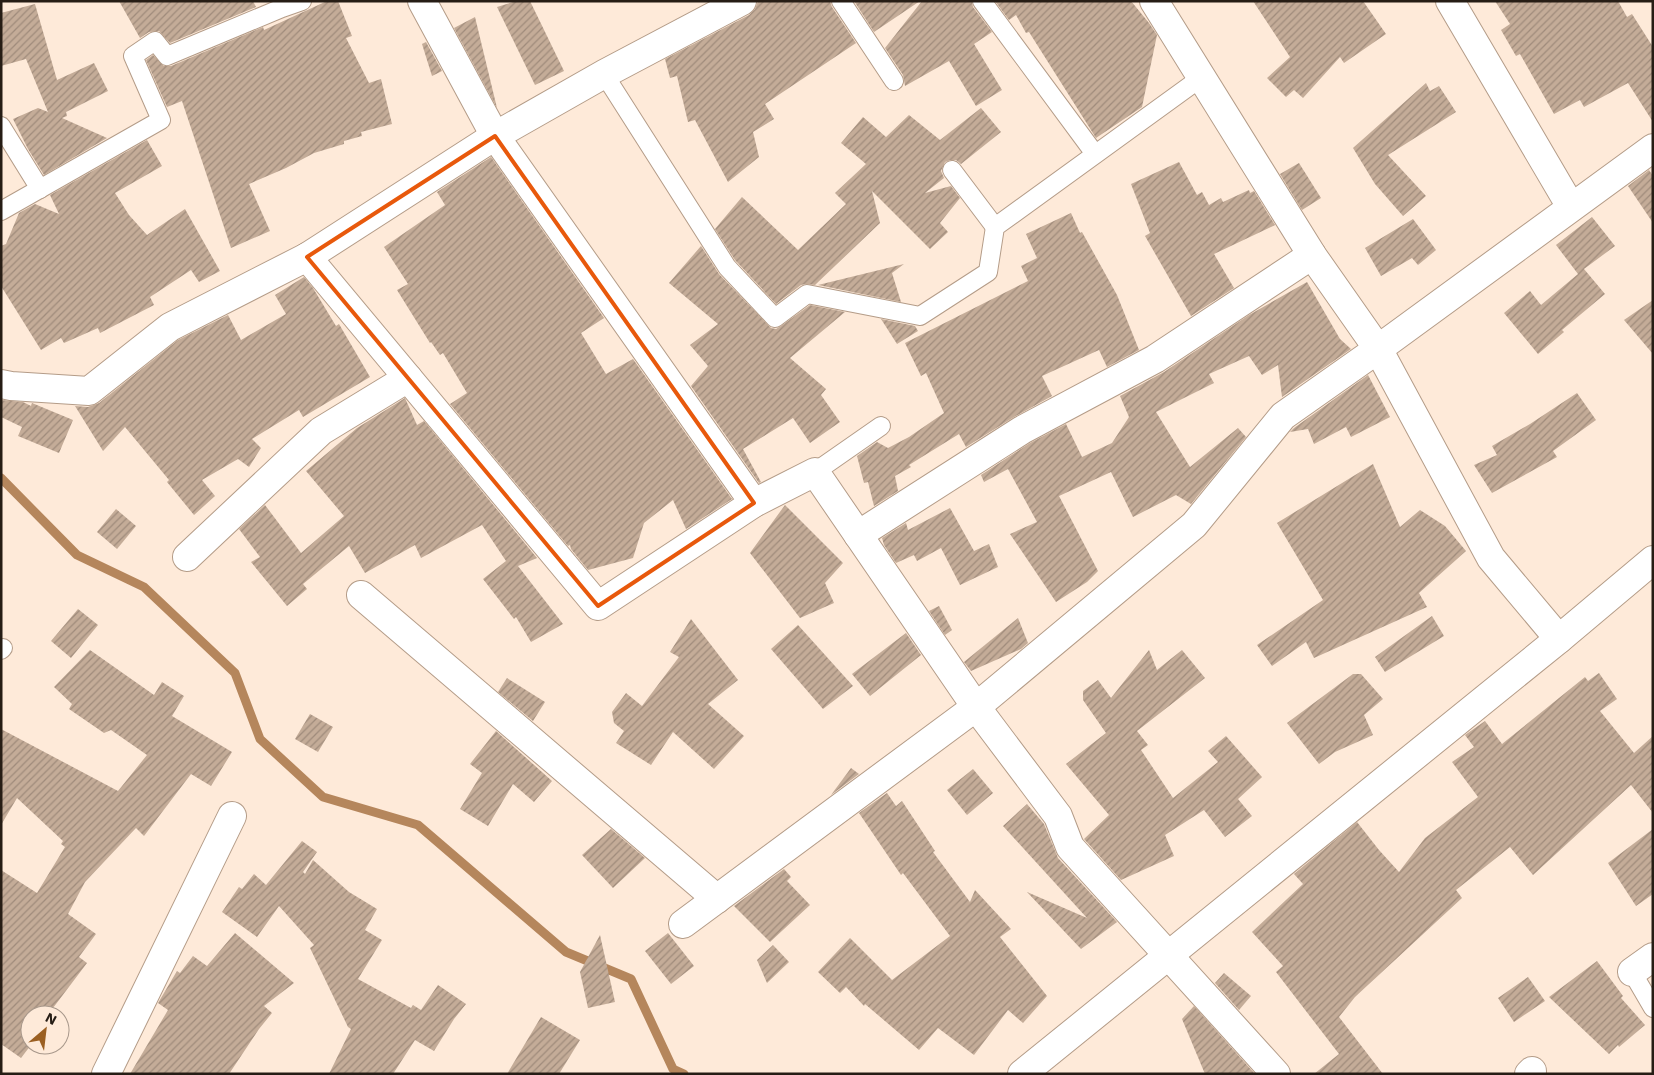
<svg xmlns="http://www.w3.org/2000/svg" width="1654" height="1075" viewBox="0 0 1654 1075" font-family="'Work Sans',sans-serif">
<defs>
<pattern id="building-hatch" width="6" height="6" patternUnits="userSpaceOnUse" patternTransform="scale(1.25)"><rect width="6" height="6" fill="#c4ac98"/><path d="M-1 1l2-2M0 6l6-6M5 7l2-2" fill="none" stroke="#9f8b7b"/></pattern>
</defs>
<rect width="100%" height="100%" fill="#feead9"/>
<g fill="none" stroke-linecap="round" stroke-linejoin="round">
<!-- stream -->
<path stroke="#b5865c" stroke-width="9" d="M1,478L77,555L144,587L235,673L260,739L323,797L418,825L566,952L631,979L673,1069L684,1074"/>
</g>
<!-- building -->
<g fill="url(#building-hatch)">
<path d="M119,1H253L256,7L170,43L159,31L149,32L140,38Z"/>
<path d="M327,1H338L352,36L346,38L369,83L381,79L392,124L361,132L362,136L344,141V144L314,153L286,168L249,184L270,231L231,248L182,101L167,107L146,60L153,55L164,66H171L263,27L264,30Z"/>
<path d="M516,1H530L564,71L535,85L497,7Z"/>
<path d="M758,1H830L832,7L856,43L765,104L774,119L753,132L759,157L728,182L695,120L688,122L677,76L670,78L665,59L749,15L755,9Z"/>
<path d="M854,1H920L874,32Z"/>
<path d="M922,1H972L973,7L992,32L974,44L1002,90L976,106L949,61L905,86L903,75L885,48Z"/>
<path d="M995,1H1131L1149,23L1157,35L1142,107L1096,138L1029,32L1026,33L1016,15L1009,20Z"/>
<path d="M1253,1H1363L1386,34L1344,63L1340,57L1303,98L1294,90L1286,97L1267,78L1290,57Z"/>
<path d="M1495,1H1618L1627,17L1632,14L1653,47V122L1628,83L1584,107L1580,100L1554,114L1520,54L1516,56L1501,30L1510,24Z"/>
<path d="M35,4L57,80L94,63L108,91L66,112L67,116L62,118L107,138L44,175L28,149L13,119L38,108L48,112L26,59L1,66V13Z"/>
<path d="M475,17L497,108L454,28Z"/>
<path d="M426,42L442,71L432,76L422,44Z"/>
<path d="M1426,83L1430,91L1439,86L1456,112L1388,155L1426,196L1403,216L1375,184L1353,148Z"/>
<path d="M981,108L1001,132L961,164L956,160H950L945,162L941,171L944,178L925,193L951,186L960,198L940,223L948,232L930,249L872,191L880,223L815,285L805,284L801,285L776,304L735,260L715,229L742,197L798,250L846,204L835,193L866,164L841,143L863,117L886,137L909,115L940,140Z"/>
<path d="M147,140L162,166L115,193L129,215L147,235L185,209L220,271L199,282L191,270L150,297L154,305L100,333L98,328L64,343L61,338L41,350L1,286V246L6,244L19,213L35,204L59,214L50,195Z"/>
<path d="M491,157L604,318L581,333L606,374L633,359L732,499L686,529L673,500L644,523L633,558L588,570L571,549L570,545L568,546L450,404L467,393L443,353L440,355L431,342L430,343L397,290L408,284L384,247L445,205L437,192Z"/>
<path d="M1179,162L1197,195L1202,192L1209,205L1221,198L1223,202L1249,190L1250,193L1254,191L1275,225L1214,254L1234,288L1191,316L1145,236L1150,233L1131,184Z"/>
<path d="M1299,163L1321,198L1302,210L1280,174Z"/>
<path d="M1649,170L1653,176V223L1628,186Z"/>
<path d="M1071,213L1080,233L1082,232L1117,295L1139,350L1107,367L1099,350L1042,376L1052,396L1014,417L966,447L959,434L909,465L911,467L895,476L898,491L874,506L868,482L864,483L857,456L877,442L888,448L909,437L944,413L926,373L921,376L905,343L1028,281L1021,266L1037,258L1026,234Z"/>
<path d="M1592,217L1615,246L1584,269L1605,294L1562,330L1564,332L1538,354L1504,313L1530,291L1541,305L1578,274L1556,245Z"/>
<path d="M1413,219L1436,250L1418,265L1412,258L1381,276L1365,248Z"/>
<path d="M701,246L719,274L771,328L776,329L781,326L810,305L845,312L790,358L826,389L821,395L840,422L810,443L793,418L743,449L761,482L759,483L691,386L708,366L690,345L718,324L669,283Z"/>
<path d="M904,264L892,273L901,302L818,285Z"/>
<path d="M304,277L313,288L336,326L339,324L370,377L303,417L299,410L252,439L261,448L249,467L238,459L202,480L215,496L194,515L167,482L169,480L125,427L103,451L75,406L88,407L99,403L178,340L228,315L241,340L286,314L275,295Z"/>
<path d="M1307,282L1340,339L1351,349L1282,397L1278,365L1262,375L1249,356L1209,374L1214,383L1156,412L1190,467L1238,428L1246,437L1191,504L1176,495L1133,517L1111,472L1059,496L1098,571L1087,582L1056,602L1010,534L1037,522L1008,469L984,482L981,475L1030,443L1066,424L1082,457L1112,443L1129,417L1120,396L1164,372L1249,315Z"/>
<path d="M1653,300V354L1624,320Z"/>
<path d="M881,319L915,326L918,331L897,344Z"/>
<path d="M1368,375L1390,417L1351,437L1346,427L1314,444L1308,429L1290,432L1294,428Z"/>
<path d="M1577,393L1596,420L1553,451L1557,457L1492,493L1474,465L1497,455L1492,446L1530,424Z"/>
<path d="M405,398L417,425L424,421L537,558L518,566L563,624L531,642L516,617L514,619L483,579L506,561L482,525L421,558L415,545L365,573L349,546L303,584L307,589L287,606L251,562L260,557L239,529L265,505L301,553L344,516L306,471L357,428Z"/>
<path d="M1,400L23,402L31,406L32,403L73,420L59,453L18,436L22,427L1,417Z"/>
<path d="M1373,464L1400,527L1420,510L1445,526L1466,551L1419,593L1427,607L1314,658L1306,642L1272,666L1257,645L1323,600L1277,523Z"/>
<path d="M785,505L843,563L825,583L834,603L800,618L750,553Z"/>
<path d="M950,508L974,551L989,544L998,567L960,585L941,548L917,561L914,555L896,563L884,545L882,538L906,523L908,530Z"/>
<path d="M116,509L136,526L117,549L97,532Z"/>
<path d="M939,606L952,630L945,635L929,611Z"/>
<path d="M78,609L98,625L71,658L51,641Z"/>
<path d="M1432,616L1444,636L1385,672L1375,657Z"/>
<path d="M1018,618L1028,643L1021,649L971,671L964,662Z"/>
<path d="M691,619L738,680L708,704L744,736L714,769L673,732L651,765L616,743L624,731L614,723L612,712L626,693L642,706L679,657L670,652Z"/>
<path d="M798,625L853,686L823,709L771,649Z"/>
<path d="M906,633L921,655L870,696L852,674Z"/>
<path d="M90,650L154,695L162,682L184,696L172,716L232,752L211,786L191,774L144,836L136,828L85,882L68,914L96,934L79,957L87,963L53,1008L56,1010L52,1015H30L31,1045L21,1058L1,1044V870L37,893L65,847L61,844L63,841L17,798L1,825V729L118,791L147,755L111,730L104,733L69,709L72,704L54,687Z"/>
<path d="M1149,650L1157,670L1182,650L1205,678L1137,731L1148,745L1141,750L1173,798L1218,762L1208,751L1226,736L1262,777L1238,799L1252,816L1225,837L1204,810L1165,835L1174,856L1121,880L1084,839L1109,815L1066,764L1106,733L1083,700V691L1098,680L1111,698Z"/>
<path d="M1599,673L1617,699L1600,711L1634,753L1653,736V813L1631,785L1533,875L1510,847L1456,890L1462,898L1355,997L1339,1017L1383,1074H1314L1339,1054L1276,972L1283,966L1252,932L1303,884L1294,874L1357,822L1379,850L1399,872L1425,838L1478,797L1452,762L1474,747L1465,735L1485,721L1502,744L1585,677L1588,681Z"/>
<path d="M1353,674H1361L1383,699L1364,715L1373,735L1335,752L1319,764L1287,723Z"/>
<path d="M507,678L545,702L533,721L498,692Z"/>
<path d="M310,714L333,727L318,752L295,739Z"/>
<path d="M496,731L552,781L534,802L513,784L488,826L460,809L482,773L470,764Z"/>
<path d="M851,768L859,774L831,795Z"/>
<path d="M973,769L993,793L967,815L947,790Z"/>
<path d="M887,793L896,806L902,801L935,851L933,852L970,902L975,890L1011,929L1000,937L1047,996L1023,1023L1008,1010L974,1055L938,1028L919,1050L865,1004L864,1006L846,987L840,993L818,972L850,938L892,980L950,936L903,873L901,875L859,813Z"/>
<path d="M1027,804L1044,824L1058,858L1117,922L1081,949L1027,892L1087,918L1003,826Z"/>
<path d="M611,829L645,858L613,888L582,855Z"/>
<path d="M1653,829V894L1636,906L1608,863Z"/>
<path d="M302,841L317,852L303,872L305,874L313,860L349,892L377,909L365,930L382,940L358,979L411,1008L413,1005L421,1010L438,985L466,1004L454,1019L434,1051L415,1040L393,1074H329L351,1029L348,1027L310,948L314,945L279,906L257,937L222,912L239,887L242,889L254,874L266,885Z"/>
<path d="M784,869L791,877L787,881L810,905L770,942L734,906Z"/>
<path d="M235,933L294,983L264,1006L272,1013L259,1029L229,1074H130L168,1010L158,1003L177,971L180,973L193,956L207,966Z"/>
<path d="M668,933L694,966L671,984L645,951Z"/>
<path d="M600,935L615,1002L588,1008L580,972Z"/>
<path d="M773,945L789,962L767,983L757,960Z"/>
<path d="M1597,961L1623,996L1621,998L1645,1025L1619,1047L1618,1045L1609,1054L1549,997Z"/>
<path d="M1224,973L1251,996L1239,1010L1215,983Z"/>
<path d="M1528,977L1545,1001L1514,1022L1498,998Z"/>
<path d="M1194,1006L1255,1074H1205L1182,1019Z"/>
<path d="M541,1017L580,1040L559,1074H507Z"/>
</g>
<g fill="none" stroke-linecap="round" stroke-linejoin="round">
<!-- service casing -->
<g stroke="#b49c88" stroke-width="20">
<g id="service">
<path d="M841,1L894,81"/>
<path d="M982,1L1095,154"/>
<path d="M604,74L727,267L775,318L807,294L920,316L988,272L995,227L1202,77"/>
<path d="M1,126L40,189"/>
<path d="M952,170L995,227"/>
<path d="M1,211L161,120L133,56L155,41L167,56L282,8L302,1"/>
<path d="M815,472L881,426"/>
<path d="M1,650L3,648"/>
<path d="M1632,972L1653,1008"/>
</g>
</g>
<!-- minor casing -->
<g stroke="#b49c88" stroke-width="30">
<g id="minor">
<path d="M422,1L495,136L754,503"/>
<path d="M1154,1L1312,255L1378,349L1491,558L1559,639"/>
<path d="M1450,1L1571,207"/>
<path d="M307,257L598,606L754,503L815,472L976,707L1058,816L1070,847L1276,1074"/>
<path d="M1,384L11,386L89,391L170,327L307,257L495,136L604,74L742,1"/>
<path d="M858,535L1022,430L1155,359L1312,255"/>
<path d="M187,557L321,431L408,378"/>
<path d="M361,595L717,899"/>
<path d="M683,924L976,707L1194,525L1283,416L1378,349L1653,148"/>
<path d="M1632,972L1653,957"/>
<path d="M106,1074L232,816"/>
<path d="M1022,1074L1559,639L1653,560"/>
<path d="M1529,1074L1532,1071"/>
</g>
</g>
<!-- service -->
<use href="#service" stroke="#fff" stroke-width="18"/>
<!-- minor -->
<use href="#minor" stroke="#fff" stroke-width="28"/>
</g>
<!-- marked area -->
<path fill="none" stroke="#e8590c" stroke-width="4" stroke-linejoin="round" d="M495,136L754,503L598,606L307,257Z"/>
<!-- border -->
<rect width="1654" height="1075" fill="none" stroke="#261d15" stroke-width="5"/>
<!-- north arrow -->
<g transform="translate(45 1030) rotate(28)"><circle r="24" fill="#feead9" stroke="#a8988b"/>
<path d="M0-4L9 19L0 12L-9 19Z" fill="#9b5f21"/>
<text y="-8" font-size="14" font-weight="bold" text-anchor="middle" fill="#261d15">N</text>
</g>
</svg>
